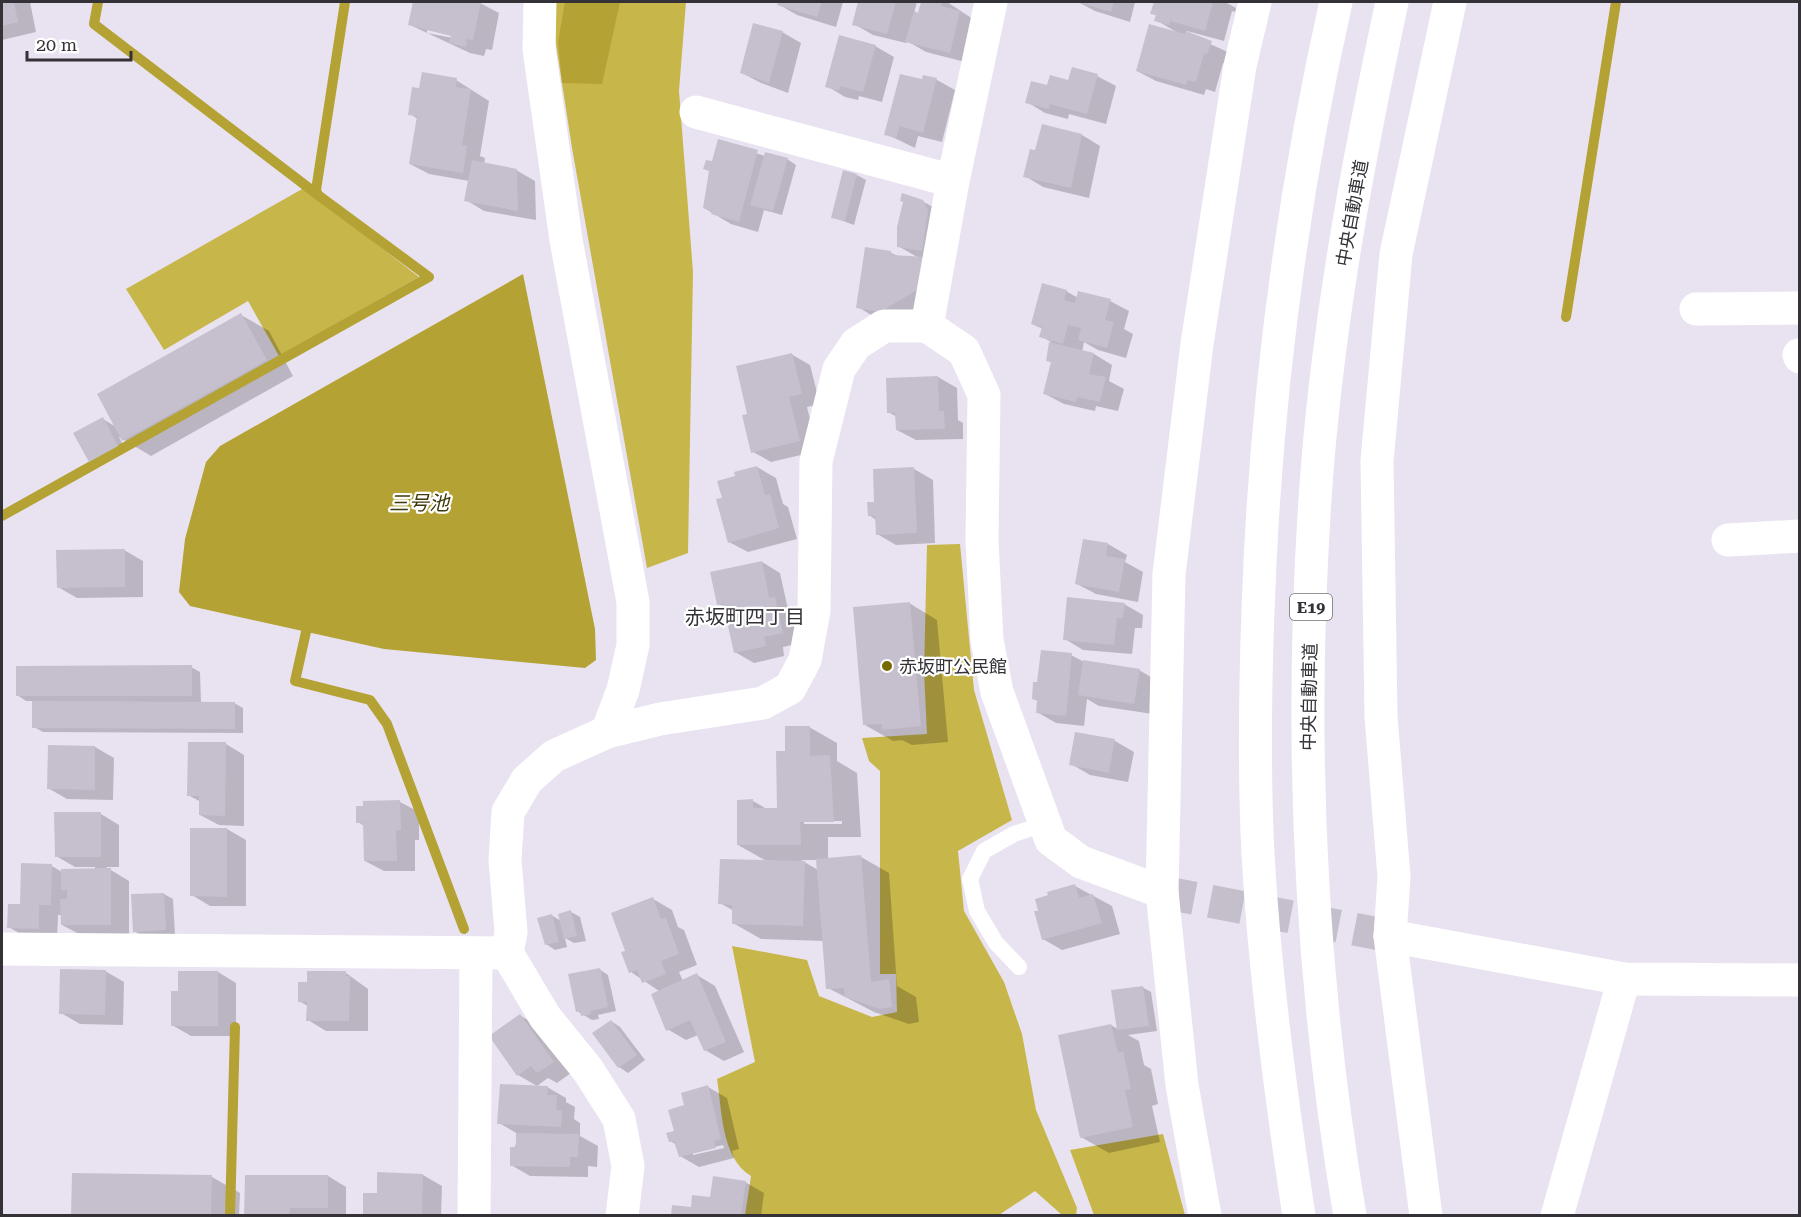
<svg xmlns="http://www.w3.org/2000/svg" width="1801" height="1217" viewBox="0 0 1801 1217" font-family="'Roboto Serif','Noto Sans JP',serif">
<rect width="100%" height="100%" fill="#e9e3f1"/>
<!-- forest -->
<g fill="#c7b64a">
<path d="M556,2H686L679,91L693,272L688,553L647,568L572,148L555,38Z"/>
<path d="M304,188L419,277L279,356L248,301L164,350L126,289Z"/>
<path d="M960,544L974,690L1012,820L958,851L964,911L1004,982L1022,1034L1036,1110L1077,1208L1076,1215H1062L1035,1191L999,1215H745L751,1176C721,1158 722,1110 717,1079L755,1062L732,946L807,960L819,996L872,1017L897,1012L896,974H880V771L869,761L862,738L927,734L924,672L927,545Z"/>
<path d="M1163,1134L1185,1215H1094L1070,1150Z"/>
</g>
<!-- water -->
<g fill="#b4a234">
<path d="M565,2H620L602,84L562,83L558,42Z"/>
<path d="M523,274L595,629L596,660L585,668L384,649L190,606L179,592L185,539L206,462L220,446Z"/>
</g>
<!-- shadow -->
<g fill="#0003" fill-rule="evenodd">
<path d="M2,2H30L36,32L2,40Z"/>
<path d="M414,2H478L499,13L492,50L486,49L484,56L470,53L410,25ZM427,30L458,36V39L427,33Z"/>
<path d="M779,2H843L836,27L797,15L778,4Z"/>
<path d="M860,2H917L914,13L919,14L923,2H947L979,23L969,63L926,52L907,41L906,43L873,35L854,24Z"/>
<path d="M1078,2H1135L1130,22L1095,11Z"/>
<path d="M1155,2H1225L1236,8L1235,12L1232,11L1224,41L1187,31L1186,33L1230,53L1226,64L1223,63L1215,92L1206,89L1204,95L1156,81L1137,71L1178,33L1156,20L1157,16L1152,13Z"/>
<path d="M782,32L801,43L788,93L761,83L742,73Z"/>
<path d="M875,46L894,57L882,102L859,96L858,100L845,97L827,86Z"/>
<path d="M1097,76L1116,86L1106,124L1069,114L1068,119L1045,113L1027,102L1049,87Z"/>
<path d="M456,80L489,101L480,156L485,158L484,164L516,170L535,181L536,220L484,211L466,200L469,181L429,174L410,164L418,119L410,114L420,90Z"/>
<path d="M937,80L955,90L942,142L918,136L915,148L886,134L923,81Z"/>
<path d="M1082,135L1100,146L1089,198L1043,187L1025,176L1036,152Z"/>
<path d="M719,141L765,156L787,159L796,165L782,215L764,210L758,232L731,224L704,208Z"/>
<path d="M857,175L866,180L854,225L832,217Z"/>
<path d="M922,201L942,212L940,298L900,321L876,318L858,307L891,253L898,256L919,258L898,246Z"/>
<path d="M1066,291L1078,298L1110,301L1129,311L1124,329L1133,334L1126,358L1098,350L1084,342L1082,352L1094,354L1112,365L1109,381L1124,389L1118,411L1096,406L1095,411L1064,404L1045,394L1052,363L1047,360L1051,342L1041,336L1043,329L1032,324Z"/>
<path d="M241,315L269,331L293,376L151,456L119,437L126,451L99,466L90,461L103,419L116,427Z"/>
<path d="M791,354L810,365L820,404L807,407L818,451L771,462L753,452L749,415Z"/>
<path d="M938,377L957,388L958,420L963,423V439L916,440L897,430V417L888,412Z"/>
<path d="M757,467L776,478L783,504L788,507L797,539L748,552L729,542L724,499L737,477Z"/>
<path d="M914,469L933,480L935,543L896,545L877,534L876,520L869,515Z"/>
<path d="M1085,541L1108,544L1127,555L1125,562L1143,572L1138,602L1096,594L1077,584Z"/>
<path d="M124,550L143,561V597L77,598L58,587Z"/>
<path d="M762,562L780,573L787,605L794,609L801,643L783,647L784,656L754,663L735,652L726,608L719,604Z"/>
<path d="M909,603L937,620L948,742L912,745L902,740L893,741L865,725Z"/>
<path d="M1124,604L1143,615L1142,628H1135L1132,654L1083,650L1065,639Z"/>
<path d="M1071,655L1084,662L1139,670L1158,681L1153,714L1099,706L1087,699L1084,726L1056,723L1037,712L1038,701L1033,699Z"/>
<path d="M191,667L200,672L201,703H234L243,708V733L43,732L34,727V701H26L17,695Z"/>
<path d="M809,727L837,743V761L857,773L861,837H828V860L861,857L889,873L897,986L916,997L919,1022L909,1024L874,1012L828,988L824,941L761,939L733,923L734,911L720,903L768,862L738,845L753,801L767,809H778L787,753ZM804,821H842V824H804ZM801,860H817L818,870Z"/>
<path d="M1077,734L1115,741L1134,752L1128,782L1090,775L1071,764Z"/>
<path d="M226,744L244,755V826L219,825L200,815L201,802L188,795Z"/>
<path d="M95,747L114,758L113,800L67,799L48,788Z"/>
<path d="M400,802L419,812V840H415V871H384L365,861L364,826L358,822Z"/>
<path d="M101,814L119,825V867H106L129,881V935H81L62,925V915H58L57,939L27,938L9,927L22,906L23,865L52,866L62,872L95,870V867H75L56,856Z"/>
<path d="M227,829L246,840V906H210L192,895V830Z"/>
<path d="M1075,886L1112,906L1120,934L1062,950L1043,939Z"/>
<path d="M164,894L173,899L175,935L143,936L134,931Z"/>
<path d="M653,899L672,910L678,927L684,930L697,965L679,972L683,981L697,975L715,986L744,1052L724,1061L705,1050L698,1035L686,1040L667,1029L659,991L631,972L627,952Z"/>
<path d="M571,912L580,917L586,941L574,943L565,938L567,947L555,950L546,944L551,915L561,921Z"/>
<path d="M599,969L608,975L616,1011L598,1015L599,1019L592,1020L577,1011Z"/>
<path d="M105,971L124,982L123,1025L80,1024L61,1013Z"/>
<path d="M218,972L236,983V1036H191L172,1025L180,992Z"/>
<path d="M346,973L368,989V1031H326L308,1020V1006L299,1001L309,984Z"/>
<path d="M1142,987L1151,992L1157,1031L1128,1035L1139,1041L1144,1065L1151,1069L1158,1104L1152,1106L1160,1142L1109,1153L1081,1137L1111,1025L1118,1029Z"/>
<path d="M521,1016L539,1027L571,1073L557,1083L548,1078L537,1086L518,1075Z"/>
<path d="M611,1021L620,1027L645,1060L628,1073L619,1067L594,1034Z"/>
<path d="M547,1087L566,1098V1102L575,1107L574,1119L580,1123V1136L598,1146L597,1167L588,1166V1177L530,1176L511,1165L518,1134L499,1123Z"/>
<path d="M708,1087L727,1098L739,1149L732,1151L734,1158L699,1167L680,1156L677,1145L670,1141L686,1106ZM723,1145L724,1148L693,1155V1152Z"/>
<path d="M379,1173L423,1175L442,1186L441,1216H364L378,1195Z"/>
<path d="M328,1176L346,1187V1216H246Z"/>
<path d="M212,1177L240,1193L239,1216H73Z"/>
<path d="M745,1182L764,1193L761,1216H672L692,1209Z"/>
</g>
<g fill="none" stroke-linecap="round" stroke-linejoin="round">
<!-- stream -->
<g stroke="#b4a234" stroke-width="10">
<path d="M98,2L94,24L318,195"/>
<path d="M1566,317L1616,2"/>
<path d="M2,516L429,277L318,195L316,190L345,2"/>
<path d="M306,632L295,681L370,700L387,724L464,929"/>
<path d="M230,1216L235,1027"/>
</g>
</g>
<!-- building -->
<g fill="#c6c0ce">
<path d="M2,2H14L18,22L2,26Z"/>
<path d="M413,2H481L473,40L467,39L466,47L449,43L451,36L408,25Z"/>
<path d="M778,2H822L817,17L777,5Z"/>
<path d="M858,2H896L887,34L852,25Z"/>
<path d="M921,2H942L941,6L960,11L950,53L905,42L914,11L918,13Z"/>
<path d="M1077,2H1114L1111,12Z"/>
<path d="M1154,2H1213L1205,31L1170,21L1169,25L1154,21L1156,15L1150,14Z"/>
<path d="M753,23L783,31L769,83L740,73Z"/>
<path d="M1149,24L1185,34L1186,31L1212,41L1207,54L1204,53L1196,82L1187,80L1186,85L1136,71Z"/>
<path d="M839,35L876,45L863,92L840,86L839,91L825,87Z"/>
<path d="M1072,67L1098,74L1087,114L1050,104L1049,109L1025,103L1031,81L1047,85L1050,75L1068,80Z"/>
<path d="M422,72L457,78L456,87L471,89L462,145L467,146L463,173L409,164L417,116L408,115L412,87L419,88Z"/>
<path d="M900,74L922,79L923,75L937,78L923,133L900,126L896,138L884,135Z"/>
<path d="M1042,124L1082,134L1071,188L1023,177L1030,149L1035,150Z"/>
<path d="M718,139L758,150L739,222L711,214L712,211L703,208L709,171L703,169L706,160L712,161Z"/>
<path d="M765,152L788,158L773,211L750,205Z"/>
<path d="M472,160L517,169L518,211L464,201Z"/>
<path d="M843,170L857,174L845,221L831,218Z"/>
<path d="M902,193L923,200L928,210L922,251L897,247V227L903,202L900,201Z"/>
<path d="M865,247L891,251V255L926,257L922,287L880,312L856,308Z"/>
<path d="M1042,283L1067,290L1064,300L1075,303L1078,291L1111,299L1105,320L1114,322L1107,348L1078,340L1081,328L1068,325L1063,344L1039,337L1042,327L1031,324Z"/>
<path d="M241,313L267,360L122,441L97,394Z"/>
<path d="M1049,342L1094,353L1089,374L1106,377L1100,402L1077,397L1076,402L1043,394L1051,362L1046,361Z"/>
<path d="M792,353L802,394L789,397L800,441L751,453L742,415L747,414L736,366Z"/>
<path d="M938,376L939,411H944L945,429L896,430L895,413H887L886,378Z"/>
<path d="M103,417L118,446L89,462L73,433Z"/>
<path d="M757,466L765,495L770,494L779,528L728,543L716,499L722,498L717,481L735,476L734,472Z"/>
<path d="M914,467L917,533L876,535L875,516H868L867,502H874L873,469Z"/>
<path d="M1083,539L1108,543L1106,556L1125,559L1119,592L1075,584Z"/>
<path d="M125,549V587L57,588L56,550Z"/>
<path d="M762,561L769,598L775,597L783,633L764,637L766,646L734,653L723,604L717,605L710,572Z"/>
<path d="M1067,597L1125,603L1123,618H1117L1114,645L1063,640Z"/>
<path d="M910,602L921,726L882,730V724L863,725L853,607Z"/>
<path d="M1041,650L1072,653L1066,716L1036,713L1037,700L1032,699L1033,682H1037Z"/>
<path d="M1083,660L1140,669L1134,704L1078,695Z"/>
<path d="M192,665V696H16V666Z"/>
<path d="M32,701L235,702V729L32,728Z"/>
<path d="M785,726H810V756L830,755L834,822H800L801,845H737V800L753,799V808H777L776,751H785Z"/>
<path d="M1075,732L1115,739L1109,773L1069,765Z"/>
<path d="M188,742H226L225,816L199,815V796H187Z"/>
<path d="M48,745L95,746V790L47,789Z"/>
<path d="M400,800L401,830H396L397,861H364L363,823H356V806H363V801Z"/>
<path d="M54,812H101V857H55Z"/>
<path d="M190,828H227V897L190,896Z"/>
<path d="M861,855L871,982L889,979L892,1007L880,1009L845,997L844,988L826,989L816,859Z"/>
<path d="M720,859L805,861L803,926L732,924V905L718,904Z"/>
<path d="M21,863L52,864L51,905H39V929L7,928L8,904H20Z"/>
<path d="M111,868V925H61L60,899H67V890H61V869Z"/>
<path d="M1075,884L1079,898L1093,894L1102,923L1042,940L1034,911H1038L1035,899L1048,895L1047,892Z"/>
<path d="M164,893L166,930L133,932L131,894Z"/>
<path d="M653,897L661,919L666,918L679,954L661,961L666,974L642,983L637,970L629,973L621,952L625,951L611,913Z"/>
<path d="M571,910L577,936L564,939L558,914Z"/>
<path d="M552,914L559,942L545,945L537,918Z"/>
<path d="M600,968L608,1007L590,1011L591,1014L581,1016L580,1011L576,1012L568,974Z"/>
<path d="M60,969L106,970L105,1015L59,1014Z"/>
<path d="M178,971H218V1026H171V991H178Z"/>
<path d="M307,971H346V976H350L349,1021H306L307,1002H298V982H307Z"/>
<path d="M697,973L726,1042L704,1051L690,1020L666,1031L651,994Z"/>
<path d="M1143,986L1149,1026L1117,1030L1111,990Z"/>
<path d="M520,1014L554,1062L537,1073L531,1066L517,1076L489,1036Z"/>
<path d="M611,1020L637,1055L618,1068L592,1033Z"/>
<path d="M1111,1024L1118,1053L1123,1051L1131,1089L1125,1090L1133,1127L1080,1138L1058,1035Z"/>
<path d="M500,1084L548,1086L547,1095H557L556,1110L562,1111L561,1127L497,1124Z"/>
<path d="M708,1085L721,1139L714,1141L716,1148L679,1157L674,1141L669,1142L666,1133L674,1131L668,1110L684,1105L681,1093Z"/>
<path d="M516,1133L579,1134L578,1157H570V1167L510,1166V1147H516Z"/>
<path d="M377,1172L423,1174L422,1216H363V1193H377Z"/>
<path d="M72,1173L212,1175L211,1216H71Z"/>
<path d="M245,1175H328V1208H290L289,1216H244Z"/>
<path d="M713,1176L746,1181L741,1216H671L672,1205L691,1207L692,1195L710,1197Z"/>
</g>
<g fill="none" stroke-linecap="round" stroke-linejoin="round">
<!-- minor-tunnel -->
<path stroke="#c5bfcc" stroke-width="33" stroke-dasharray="33 16" stroke-linecap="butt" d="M1162,892L1390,936"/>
<!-- service -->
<path stroke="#fff" stroke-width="16" d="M1019,967L996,943L977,911L970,879L984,851L1014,834L1045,824"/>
<!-- minor -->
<g stroke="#fff" stroke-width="33">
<path d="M540,2L539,49L566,240L633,602V645L623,690L607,732"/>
<path d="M696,112L953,181"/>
<path d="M1696,309L1800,308"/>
<path d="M927,326L953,181L991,2"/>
<path d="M1799,355L1800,357"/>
<path d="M1728,540L1800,536"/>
<path d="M1390,936L1624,979L1800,980"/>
<path d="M2,949L507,953"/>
<path d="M474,1216L476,954"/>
<path d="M622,1216L628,1166L619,1119L588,1070L545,1017L507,953L511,932L505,860L508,812L527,780L554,756L607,732L660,719L763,703L790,688L805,660L814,611L816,461L839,369L856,344L884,326H927L964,351L984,395L982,540L987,640L997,692L1051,840L1081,862L1162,892"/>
<path d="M1205,1216L1182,1085L1162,892L1169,574L1197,344L1240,66L1255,2"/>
<path d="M1426,1216L1390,936L1394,877L1381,716L1377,461L1396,254L1450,2"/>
<path d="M1557,1216L1624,979"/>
</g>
<!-- motorway -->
<g stroke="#fff" stroke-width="33">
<path d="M1299,1216C1281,1096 1265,976 1258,855C1254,774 1255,692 1258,610C1265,405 1291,202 1336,2"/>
<path d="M1350,1216C1310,979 1299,739 1315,499C1326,332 1357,165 1392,2"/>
</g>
</g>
<!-- markers -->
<circle fill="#786900" stroke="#fff" stroke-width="2" cx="887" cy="666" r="6"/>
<g text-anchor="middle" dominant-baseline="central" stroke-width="4.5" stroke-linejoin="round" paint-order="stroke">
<!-- shield labels -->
<rect fill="#fff" stroke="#716f73" stroke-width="1.5" x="1290" y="594" width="42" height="26" rx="4.5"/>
<g font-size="16" font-weight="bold" fill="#343137">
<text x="1311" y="607">E19</text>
</g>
<!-- street labels -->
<g font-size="18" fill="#343137" stroke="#fff">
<text transform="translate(1352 213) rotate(-80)">中央自動車道</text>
<text transform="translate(1309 697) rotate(-89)">中央自動車道</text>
</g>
<!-- poi labels -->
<g font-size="18" fill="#343137" stroke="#fff" text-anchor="start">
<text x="899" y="666">赤坂町公民館</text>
</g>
<!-- water labels -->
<g font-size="20" font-style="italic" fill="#40390b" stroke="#fff">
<text x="419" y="503">三号池</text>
</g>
<!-- neighbourhood labels -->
<g font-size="20" fill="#343137" stroke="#fff">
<text x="745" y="617">赤坂町四丁目</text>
</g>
</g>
<!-- border -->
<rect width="1801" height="1217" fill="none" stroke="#343137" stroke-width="6"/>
<!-- scale -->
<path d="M27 51v9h104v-9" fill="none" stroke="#343137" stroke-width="3"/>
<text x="36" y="51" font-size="18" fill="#343137" stroke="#ffffff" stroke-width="4.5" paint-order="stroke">20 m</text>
</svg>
